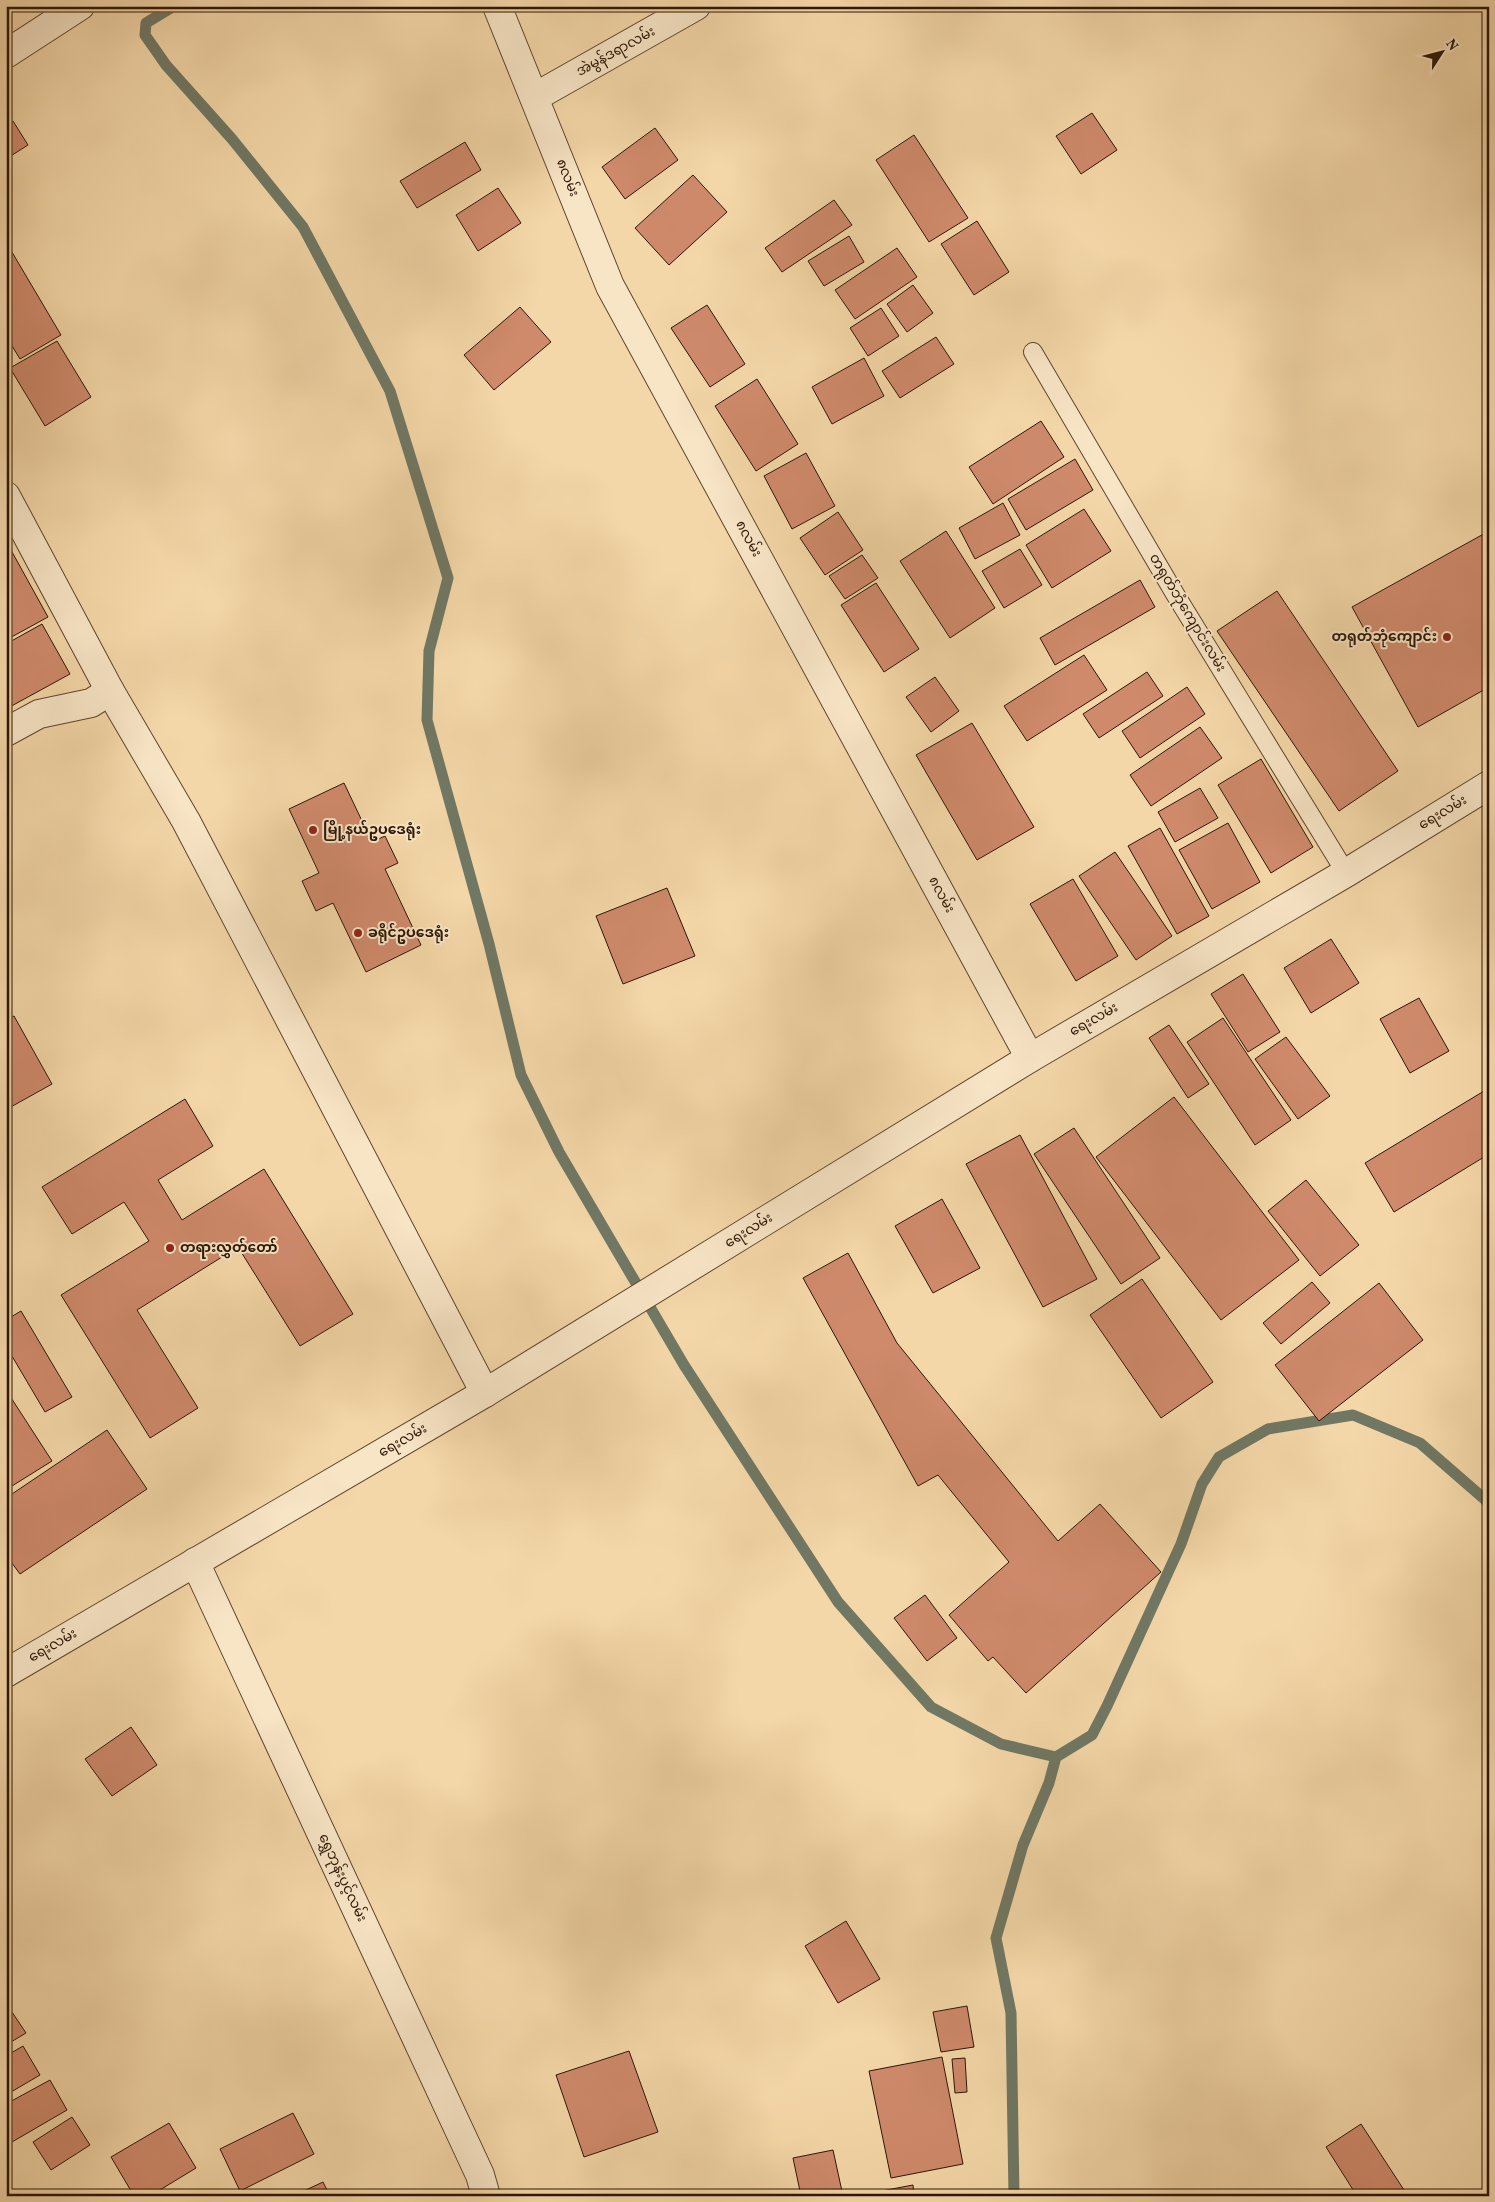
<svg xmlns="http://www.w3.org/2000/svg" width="1495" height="2202" viewBox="0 0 1495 2202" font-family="Vollkorn,'Noto Sans Myanmar',serif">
<rect width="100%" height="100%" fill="#f4d7a8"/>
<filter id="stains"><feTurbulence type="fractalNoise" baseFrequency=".004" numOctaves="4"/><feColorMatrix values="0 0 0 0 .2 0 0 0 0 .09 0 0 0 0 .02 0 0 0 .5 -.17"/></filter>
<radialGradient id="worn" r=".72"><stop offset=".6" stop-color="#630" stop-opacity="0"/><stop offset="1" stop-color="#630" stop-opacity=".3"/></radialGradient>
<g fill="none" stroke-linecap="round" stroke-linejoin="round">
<!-- stream -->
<g stroke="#707864" stroke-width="11">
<path d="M174,6L146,23L145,35L166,65L232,139L303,227L390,391L448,578L429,651L427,720L489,944L521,1075L559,1152L684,1365L838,1602L931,1707L1001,1744L1056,1757"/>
<path d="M1014,2196L1011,2013L996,1938L1023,1845L1049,1783L1056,1757L1092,1735L1107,1706L1181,1544L1202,1484L1219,1457L1268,1429L1353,1415L1420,1443L1489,1503"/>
</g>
</g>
<!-- building -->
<g fill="#cf8a6c" stroke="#2d1605">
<path d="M1092,113L1117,150L1081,174L1056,136Z"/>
<path d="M13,121L28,145L6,159V125Z"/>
<path d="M655,128L678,160L625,199L602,167Z"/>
<path d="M914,135L968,218L929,242L876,160Z"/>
<path d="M465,142L481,170L417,208L400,181Z"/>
<path d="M693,175L727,212L669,265L635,228Z"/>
<path d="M498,188L521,223L478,251L456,215Z"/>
<path d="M834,200L852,225L782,272L765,248Z"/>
<path d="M977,221L1009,272L974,295L941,244Z"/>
<path d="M849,236L864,262L824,286L808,261Z"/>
<path d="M6,242L61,335L20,359L6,336Z"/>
<path d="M897,248L917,277L855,319L835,290Z"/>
<path d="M913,285L933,313L907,332L887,304Z"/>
<path d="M707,305L745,364L710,387L671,328Z"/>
<path d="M520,307L551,342L494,390L464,355Z"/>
<path d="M881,308L899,336L868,356L850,328Z"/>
<path d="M936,337L954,364L900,398L882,371Z"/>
<path d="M57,341L91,397L45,426L10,368Z"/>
<path d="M864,358L884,396L832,424L812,387Z"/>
<path d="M757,379L798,444L756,471L715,406Z"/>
<path d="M1041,421L1064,457L993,504L969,467Z"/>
<path d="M806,453L835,506L792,529L764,476Z"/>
<path d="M1075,459L1093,490L1026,530L1008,499Z"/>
<path d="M1003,503L1020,535L975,559L959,528Z"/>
<path d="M1084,509L1111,551L1052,588L1026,545Z"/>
<path d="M838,512L863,550L825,575L800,538Z"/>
<path d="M946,531L995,608L950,638L900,561Z"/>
<path d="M1489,531V687L1418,727L1352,607Z"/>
<path d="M6,541L48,617L6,640Z"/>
<path d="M1020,549L1042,585L1004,608L982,571Z"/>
<path d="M862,555L878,578L845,599L829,576Z"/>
<path d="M1140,580L1155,607L1055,665L1040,638Z"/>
<path d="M876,583L919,649L884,672L841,605Z"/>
<path d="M1277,591L1398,771L1339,811L1217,631Z"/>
<path d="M42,624L70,674L6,709V644Z"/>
<path d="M1084,655L1107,690L1027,741L1004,706Z"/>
<path d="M1147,672L1163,696L1099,738L1083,714Z"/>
<path d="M935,677L959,711L931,732L906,697Z"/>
<path d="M1187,687L1205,714L1140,758L1122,731Z"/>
<path d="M972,723L1034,827L977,860L916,755Z"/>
<path d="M1200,727L1222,758L1151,806L1130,775Z"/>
<path d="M1261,759L1313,847L1271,873L1218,785Z"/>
<path d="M344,783L372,842L385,836L398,863L385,869L421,945L366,972L333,903L316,911L302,881L319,873L289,809Z"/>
<path d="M1200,788L1218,818L1175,842L1158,812Z"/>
<path d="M1228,823L1260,882L1212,909L1179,850Z"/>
<path d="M1160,828L1209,916L1177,934L1128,846Z"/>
<path d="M1115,852L1172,936L1136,960L1079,876Z"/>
<path d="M1073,879L1118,956L1076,981L1030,904Z"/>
<path d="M667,888L695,956L623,984L596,916Z"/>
<path d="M1331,939L1359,983L1311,1013L1284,968Z"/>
<path d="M1243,974L1280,1032L1248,1052L1211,994Z"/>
<path d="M1419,998L1449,1051L1410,1073L1380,1019Z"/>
<path d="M14,1016L52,1084L9,1108L6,1104V1020Z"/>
<path d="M1223,1018L1291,1120L1255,1145L1187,1042Z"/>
<path d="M1169,1025L1209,1084L1188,1098L1149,1038Z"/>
<path d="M1286,1037L1330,1096L1298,1119L1255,1059Z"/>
<path d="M1489,1088V1154L1394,1212L1365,1163Z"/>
<path d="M1174,1097L1299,1260L1221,1320L1096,1157Z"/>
<path d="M185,1099L213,1146L158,1180L182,1220L264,1169L353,1314L300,1346L238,1247L137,1310L198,1408L150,1438L61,1295L149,1241L124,1202L72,1234L42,1187Z"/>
<path d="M1074,1128L1160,1258L1121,1284L1034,1154Z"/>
<path d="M1020,1135L1097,1279L1043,1307L966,1164Z"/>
<path d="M1306,1180L1359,1245L1320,1276L1268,1211Z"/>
<path d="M942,1199L980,1268L933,1293L895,1226Z"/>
<path d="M848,1253L897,1343L1058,1541L1100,1504L1161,1572L1026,1693L993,1657L988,1661L949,1615L1009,1562L938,1475L918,1486L803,1278Z"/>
<path d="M1142,1279L1213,1382L1161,1418L1090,1315Z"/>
<path d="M1312,1282L1330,1303L1281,1344L1263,1323Z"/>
<path d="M1379,1283L1423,1340L1319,1421L1275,1365Z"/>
<path d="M21,1311L72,1397L45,1412L6,1346V1320Z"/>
<path d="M6,1390L52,1461L12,1486L6,1477Z"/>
<path d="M107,1430L147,1489L20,1574L6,1555V1498Z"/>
<path d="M925,1595L957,1638L927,1661L894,1618Z"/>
<path d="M131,1727L157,1765L112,1796L85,1759Z"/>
<path d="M846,1921L880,1979L838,2003L805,1946Z"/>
<path d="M6,2003L26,2033L6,2045Z"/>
<path d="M967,2006L974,2047L941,2052L933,2012Z"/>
<path d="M23,2046L40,2075L6,2095V2056Z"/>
<path d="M629,2051L658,2132L584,2157L556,2075Z"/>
<path d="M942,2057L963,2164L891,2178L869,2071Z"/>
<path d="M965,2058L967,2092L955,2093L952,2059Z"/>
<path d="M50,2080L67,2110L12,2142L6,2132V2104Z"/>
<path d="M293,2113L314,2154L240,2191L220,2149Z"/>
<path d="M72,2117L90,2145L51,2170L33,2142Z"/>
<path d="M169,2123L196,2168L150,2196H134L111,2157Z"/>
<path d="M1361,2124L1404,2190L1396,2196H1357L1326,2147Z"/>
<path d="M833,2150L843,2196H801L793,2158Z"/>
<path d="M323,2182L330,2196H293Z"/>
<path d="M913,2185L914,2196H872L871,2193Z"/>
</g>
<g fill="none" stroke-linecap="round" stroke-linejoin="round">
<!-- service casing -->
<g stroke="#5f462e" stroke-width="20">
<path id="service" d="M1033,352L1175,594L1346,873"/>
</g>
<!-- minor casing -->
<g stroke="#5f462e" stroke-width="30">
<g id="minor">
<path d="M497,6L610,286L1030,1058"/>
<path d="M6,54L80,6"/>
<path d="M535,97L696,6"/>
<path d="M6,496L110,691"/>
<path d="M6,732L39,714L91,703L110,691L186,821L485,1393"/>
<path d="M195,1562L480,2175L486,2196"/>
</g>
</g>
<!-- tertiary casing -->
<g stroke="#5f462e" stroke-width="30">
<path id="tertiary" d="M6,1673L485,1393L1030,1058L1346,873L1489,785"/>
</g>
<!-- service -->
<use href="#service" stroke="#f8e5c6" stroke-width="18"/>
<!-- minor -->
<use href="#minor" stroke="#f8e5c6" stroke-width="28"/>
<!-- tertiary -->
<use href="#tertiary" stroke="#f8e5c6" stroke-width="28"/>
</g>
<!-- markers -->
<g fill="#8f2418" stroke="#f8e5c6" stroke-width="2">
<circle cx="1447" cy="637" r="5"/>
<circle cx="313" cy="830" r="5"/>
<circle cx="358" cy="933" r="5"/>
<circle cx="170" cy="1248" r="5"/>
</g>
<g text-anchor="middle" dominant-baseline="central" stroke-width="4" stroke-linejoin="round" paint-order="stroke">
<!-- street labels -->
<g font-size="14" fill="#2d1605" stroke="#f8e5c6">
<text transform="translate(616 52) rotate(-29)">အဲမွန်ဒရာလမ်း</text>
<text transform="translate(567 178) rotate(68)">၈လမ်း</text>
<text transform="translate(748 539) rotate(61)">၈လမ်း</text>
<text transform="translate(1187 613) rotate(59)">တရုတ်ဘုံကျောင်းလမ်း</text>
<text transform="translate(1443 813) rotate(-31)">ရေးလမ်း</text>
<text transform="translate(941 895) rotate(61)">၈လမ်း</text>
<text transform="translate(1094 1020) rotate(-30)">ရေးလမ်း</text>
<text transform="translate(749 1231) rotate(-32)">ရေးလမ်း</text>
<text transform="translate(403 1441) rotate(-30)">ရေးလမ်း</text>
<text transform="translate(53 1646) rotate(-30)">ရေးလမ်း</text>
<text transform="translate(342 1878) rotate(65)">ရွှေဘုန်းပွင့်လမ်း</text>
</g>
<!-- poi labels -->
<g font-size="14" font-weight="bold" fill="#2d1605" stroke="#f8e5c6" text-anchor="start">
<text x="1437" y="637" text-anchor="end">တရုတ်ဘုံကျောင်း</text>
<text x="323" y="830">မြို့နယ်ဥပဒေရုံး</text>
<text x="368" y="933">ခရိုင်ဥပဒေရုံး</text>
<text x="180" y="1248">တရားလွှတ်တော်</text>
</g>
</g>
<!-- margin -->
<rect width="1495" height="2202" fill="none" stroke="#f4d7a8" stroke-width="25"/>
<rect x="8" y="8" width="1480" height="2187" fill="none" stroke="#2d1605" stroke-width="2.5"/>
<rect x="12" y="12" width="1470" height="2177" fill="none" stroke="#2d1605"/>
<!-- north arrow -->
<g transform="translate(1442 52) rotate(54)" stroke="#f8e5c6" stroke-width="4" paint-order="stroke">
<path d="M0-4L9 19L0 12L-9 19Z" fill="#2d1605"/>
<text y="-8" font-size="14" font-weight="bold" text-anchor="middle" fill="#2d1605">N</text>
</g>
<rect width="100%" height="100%" filter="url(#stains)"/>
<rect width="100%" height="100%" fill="url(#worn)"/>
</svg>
